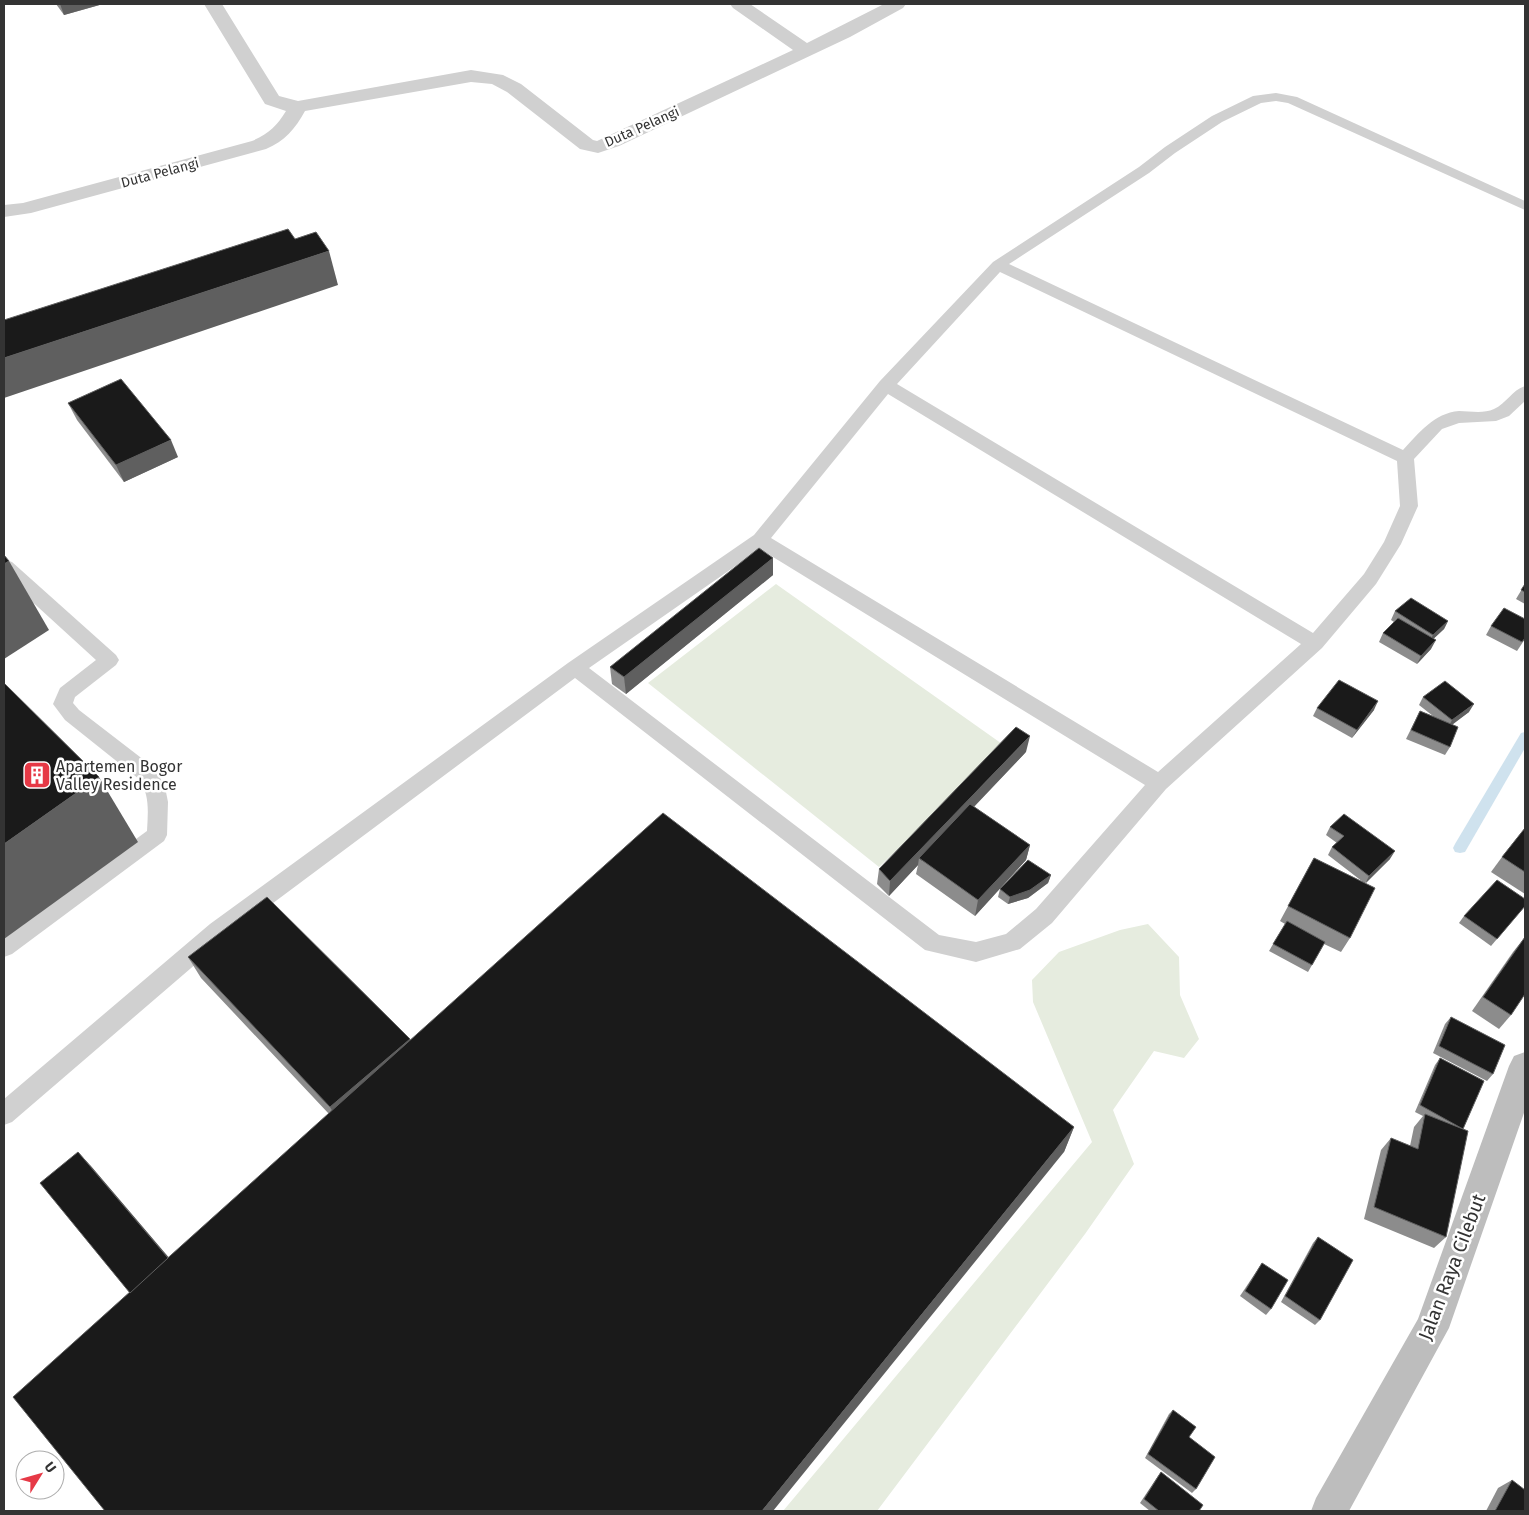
<svg xmlns="http://www.w3.org/2000/svg" width="1529" height="1515" viewBox="0 0 1529 1515" font-family="'Fira Sans',sans-serif">
<rect width="100%" height="100%" fill="#fff"/>
<!-- green -->
<g fill="#e6ecdf">
<path d="M776,584L1005,746L879,867L648,683Z"/>
<path d="M1148,924L1179,957L1180,995L1199,1039L1184,1058L1154,1051L1113,1110L1134,1164L1085,1234L877,1511H783L1092,1142L1033,1002L1032,980L1059,952L1120,930Z"/>
</g>
<g fill="none" stroke-linecap="round" stroke-linejoin="round">
<!-- stream -->
<path fill="#cfe2ee" fill-rule="evenodd" d="M1525,732V748L1465,852L1460,853L1455,852L1453,848L1455,844L1521,733Z"/>
<!-- lane -->
<g fill="#d0d0d0" fill-rule="evenodd">
<path d="M1276,93L1297,97L1525,201V210L1288,103L1276,101L1261,103L1222,122L1175,153L1149,173L1009,264L1403,450C1419,433 1434,413 1459,411C1470,411 1483,414 1494,409C1506,404 1512,390 1525,386V401L1509,416L1496,421L1459,423L1442,429L1414,459L1418,506L1401,544L1376,584L1322,648L1166,789L1052,923L1020,949L976,962L925,950L575,678L226,938L12,1122L4,1125V1099L210,924L568,663L754,535L880,381L993,262L1139,167L1165,147L1212,116L1253,96ZM1000,272L1397,461L1400,506L1384,542L1364,574L1313,633L897,384ZM888,394L1301,644L1158,772L771,538ZM760,549L1145,785L1036,909L1006,934L976,942L939,935L589,668Z"/>
<path d="M6,560L12,562L116,655L119,660L116,665L75,697L73,703L79,710L153,767L158,774L165,787L168,802L167,835L164,841L12,954L4,957V935L147,831C148,812 150,795 139,779L65,720L53,704L60,688L96,660L4,576V561Z"/>
</g>
<!-- street -->
<path fill="#d0d0d0" fill-rule="evenodd" d="M204,4H222L279,96L298,101L471,70L503,75L521,84L593,140L597,141L793,50L733,8L730,4H750L807,43L884,4H906L903,8L850,37L619,146L598,153L580,149L507,92L492,84L471,82L305,111C295,129 285,141 266,149L31,213L4,217V205L23,203L252,141C268,134 277,126 286,111L265,104Z"/>
<!-- secondary -->
<path fill="#bdbdbd" fill-rule="evenodd" d="M1525,1052V1110L1449,1328L1349,1511H1311L1316,1498L1418,1319L1509,1066L1514,1056Z"/>
</g>
<!-- wall -->
<g fill="#8c8c8c">
<path d="M56,4H103L64,15Z"/>
<path d="M68,403L178,457L124,482L77,420Z"/>
<path d="M773,558V575L626,694L612,684L610,667Z"/>
<path d="M1525,584V604L1516,599Z"/>
<path d="M1395,611L1448,621L1444,629L1433,639L1431,649L1417,664L1379,642L1383,633L1394,622L1391,620Z"/>
<path d="M1525,619V639L1517,651L1486,635L1491,626Z"/>
<path d="M1423,697L1469,712L1452,724L1450,747L1445,755L1406,739L1420,711L1433,716L1419,705Z"/>
<path d="M1317,708L1374,710L1352,738L1313,716Z"/>
<path d="M1026,752L974,807L1030,845L1026,860L975,916L916,874L918,865L889,896L877,884L879,869Z"/>
<path d="M1330,827L1390,859L1365,883L1350,938L1341,952L1324,944L1308,972L1269,951L1285,924L1280,921L1314,858L1363,882L1328,855L1332,847L1337,843L1326,835Z"/>
<path d="M1525,828V894L1491,872L1502,857Z"/>
<path d="M1051,875L1048,883L1028,898L1008,904L998,897L1000,889Z"/>
<path d="M1525,906L1491,946L1459,923L1464,916Z"/>
<path d="M1525,937L1511,1015L1499,1029L1472,1011L1513,952Z"/>
<path d="M188,957L411,1040L1074,1127L1064,1152L130,1293L90,1165L169,1258L329,1114L201,978Z"/>
<path d="M1451,1017L1493,1074L1487,1081L1433,1053L1445,1024Z"/>
<path d="M1440,1058L1463,1129L1446,1237L1434,1248L1364,1219L1381,1150L1391,1138L1410,1146L1414,1127L1423,1116L1415,1112L1435,1065Z"/>
<path d="M1318,1237L1320,1320L1315,1325L1281,1302L1313,1243Z"/>
<path d="M1262,1263L1271,1309L1266,1315L1240,1296Z"/>
<path d="M1173,1410L1189,1437L1196,1489L1192,1493L1145,1458L1169,1414Z"/>
<path d="M1161,1472L1199,1511H1150L1140,1503L1158,1476Z"/>
<path d="M1512,1480L1525,1511H1486L1498,1488Z"/>
</g>
<!-- shaded-wall -->
<g fill="#5f5f5f">
<path d="M60,4H103L64,15Z"/>
<path d="M329,251L338,285L4,398V358Z"/>
<path d="M171,440L178,457L124,482L116,465Z"/>
<path d="M773,558V575L626,694L624,677Z"/>
<path d="M9,561L49,630L4,659V564Z"/>
<path d="M1448,621L1444,629L1428,644L1433,635Z"/>
<path d="M1436,640L1431,649L1417,664L1421,656Z"/>
<path d="M1378,701L1374,710L1352,738L1357,730Z"/>
<path d="M1474,704L1469,712L1448,728L1452,720Z"/>
<path d="M1030,736L1026,752L922,861L919,858L918,865L889,896L890,881Z"/>
<path d="M99,777L138,842L4,939V844Z"/>
<path d="M1030,845L1026,860L975,916L978,900Z"/>
<path d="M1395,851L1390,859L1365,884L1369,876Z"/>
<path d="M1051,875L1048,883L1028,898L1008,904L1010,897Z"/>
<path d="M410,1039L419,1059L341,1126L330,1107Z"/>
<path d="M1074,1127L1064,1152L773,1511H762Z"/>
<path d="M78,1152L90,1165L182,1273L132,1296Z"/>
</g>
<!-- building -->
<g fill="#1a1a1a" stroke="#5f5f5f">
<path d="M288,229L295,239L316,232L329,251L4,358V320Z"/>
<path d="M121,379L171,440L116,465L68,403Z"/>
<path d="M759,548L773,558L624,677L610,667Z"/>
<path d="M4,555L9,561L4,564Z"/>
<path d="M1525,584V592L1521,590Z"/>
<path d="M1411,598L1448,621L1433,635L1395,611Z"/>
<path d="M1504,608L1525,619V638L1522,642L1491,626Z"/>
<path d="M1398,618L1436,640L1421,656L1383,633Z"/>
<path d="M1339,680L1378,701L1357,730L1317,708Z"/>
<path d="M1445,681L1474,704L1452,720L1423,697Z"/>
<path d="M4,683L99,777L4,844Z"/>
<path d="M1420,711L1458,727L1450,747L1411,730Z"/>
<path d="M1016,727L1030,736L890,881L879,869Z"/>
<path d="M970,804L1030,845L978,900L919,858Z"/>
<path d="M663,813L1074,1127L762,1511H105L13,1397Z"/>
<path d="M1344,814L1395,851L1369,876L1332,847L1344,836L1330,827Z"/>
<path d="M1525,828V872L1502,857Z"/>
<path d="M1314,858L1375,888L1350,938L1288,906Z"/>
<path d="M1028,860L1051,875L1030,890L1010,897L1000,889Z"/>
<path d="M1497,880L1525,899V906L1497,939L1464,916Z"/>
<path d="M267,897L410,1039L330,1107L188,957Z"/>
<path d="M1287,921L1325,942L1312,965L1273,944Z"/>
<path d="M1525,937V994L1511,1015L1483,997Z"/>
<path d="M1451,1017L1505,1045L1493,1074L1439,1046Z"/>
<path d="M1440,1058L1484,1081L1463,1129L1420,1105Z"/>
<path d="M1425,1114L1468,1131L1446,1237L1374,1207L1391,1138L1418,1149Z"/>
<path d="M78,1152L168,1258L130,1293L40,1183Z"/>
<path d="M1318,1237L1353,1260L1320,1320L1285,1296Z"/>
<path d="M1262,1263L1288,1280L1271,1309L1245,1291Z"/>
<path d="M1173,1410L1196,1427L1189,1437L1215,1457L1196,1489L1148,1454Z"/>
<path d="M1161,1472L1203,1505L1199,1511H1159L1144,1499Z"/>
<path d="M1512,1480L1525,1490V1511H1495Z"/>
</g>
<!-- icons -->
<defs>
<g id="building-square" transform="scale(1.4375)"><rect x="-9" y="-9" width="18" height="18" rx="4" fill="#e63946" stroke="#fff"/><path d="M-4-6H4V6H1V3H-1V6H-4ZM-2.5-4.3h1.7v1.8h-1.7ZM.8-4.3h1.7v1.8H.8ZM-2.5-1h1.7V.8h-1.7ZM.8-1h1.7V.8H.8Z" fill="#fff"/></g>
</defs>
<g fill-rule="evenodd">
<use href="#building-square" x="37" y="775"/>
</g>
<g text-anchor="middle" dominant-baseline="central" stroke-width="5" stroke-linejoin="round" paint-order="stroke">
<!-- far-street labels -->
<g font-size="14" fill="#333" stroke="#fff">
<text transform="translate(642 127) rotate(-24)">Duta Pelangi</text>
<text transform="translate(160 173) rotate(-15)">Duta Pelangi</text>
</g>
<!-- poi labels -->
<g font-size="16" fill="#333" stroke="#fff" text-anchor="start">
<text x="56" y="766">Apartemen Bogor<tspan x="56" dy="18">Valley Residence</tspan></text>
</g>
<!-- near-street labels -->
<g font-size="19" fill="#333" stroke="#fff">
<text transform="translate(1452 1267) rotate(-69)">Jalan Raya Cilebut</text>
</g>
</g>
<!-- border -->
<rect width="1529" height="1515" fill="none" stroke="#333333" stroke-width="10"/>
<!-- north arrow -->
<g transform="translate(40 1475) rotate(53)"><circle r="24" fill="#ffffff" stroke="#adadad"/>
<path d="M0-4L9 19L0 12L-9 19Z" fill="#e63946"/>
<text y="-8" font-size="14" font-weight="bold" text-anchor="middle" fill="#333333">U</text>
</g>
</svg>
